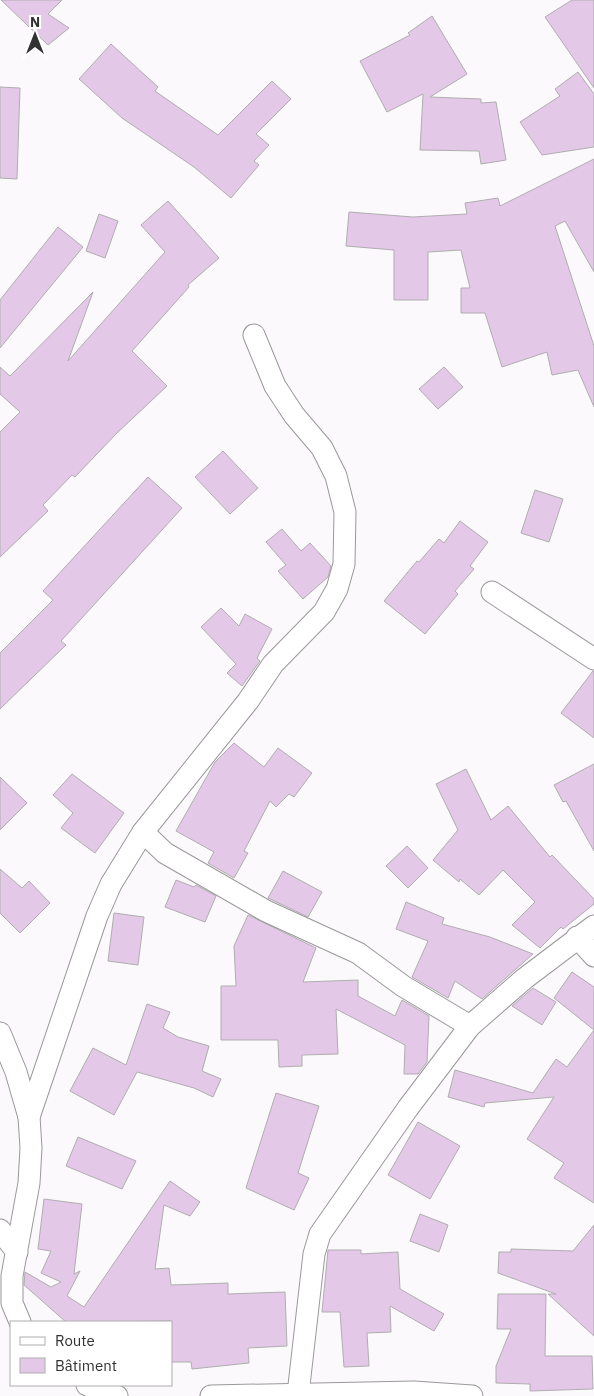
<svg xmlns="http://www.w3.org/2000/svg" width="594" height="1396" viewBox="0 0 594 1396" font-family="'IBM Plex Sans',sans-serif">
<rect width="100%" height="100%" fill="#fcf9fc"/>
<!-- building -->
<g fill="#e4c8e8" stroke="#afadaf">
<path d="M1,0H62L48,14L69,28L48,45Z"/>
<path d="M572,0H594V88L545,17Z"/>
<path d="M432,16L467,74L430,97L481,99V103L496,102L506,160L481,164L479,151L420,150L423,94L387,112L360,61L410,35L408,33Z"/>
<path d="M111,44L158,87L155,91L218,135L272,81L291,99L256,134L269,145L254,161L259,165L231,198L194,167L122,118L79,79Z"/>
<path d="M578,72L594,94V147L542,155L520,122L560,96L555,89Z"/>
<path d="M0,87L20,88L17,179L0,178Z"/>
<path d="M594,159V272L565,221L555,226L594,346V407L578,370L552,375L547,352L502,367L485,313H461V288H470L461,250L428,252V300H394V250L346,246L349,212L413,217L467,214L465,203L498,198L500,206Z"/>
<path d="M168,201L219,258L188,285L189,287L132,351L167,386L117,433L75,477L72,475L43,505L48,511L0,557V432L20,412L0,394V367L10,376L93,292L68,361L165,252L141,225Z"/>
<path d="M99,214L118,221L105,258L86,251Z"/>
<path d="M58,227L83,247L0,348V300Z"/>
<path d="M444,367L463,387L438,409L419,389Z"/>
<path d="M223,451L258,488L230,514L195,477Z"/>
<path d="M148,477L182,508L61,641L66,645L0,709V653L53,600L43,591Z"/>
<path d="M535,490L563,499L549,542L521,533Z"/>
<path d="M460,521L488,542L470,566L474,569L455,591L458,594L425,634L384,601L417,561L419,562L439,539L444,543Z"/>
<path d="M282,529L301,551L310,543L331,566L328,577L303,599L278,571L286,565L266,542Z"/>
<path d="M221,608L239,626L245,614L272,629L257,658L260,661L242,686L227,673L236,664L201,627Z"/>
<path d="M593,671H594V738L561,713Z"/>
<path d="M234,743L264,767L278,748L312,773L294,797L289,794L276,807L270,801L244,851L248,853L234,878L208,863L214,852L176,831L215,762Z"/>
<path d="M594,764V851L566,801L563,802L554,785Z"/>
<path d="M466,769L491,820L508,806L550,857L552,855L594,899V904L563,929L561,927L540,948L512,925L535,902L503,870L479,895L460,879L459,882L433,860L458,830L436,784Z"/>
<path d="M72,774L124,813L95,853L61,828L73,813L53,795Z"/>
<path d="M0,777L27,803L0,830Z"/>
<path d="M407,846L428,868L408,888L386,866Z"/>
<path d="M0,869L22,888L29,881L50,903L20,933L0,913Z"/>
<path d="M283,871L322,892L308,917L268,898Z"/>
<path d="M176,880L194,887L196,885L216,896L205,922L165,907Z"/>
<path d="M406,902L444,918L442,924L490,937L533,954L482,999L455,981L448,998L412,977L428,941L396,929Z"/>
<path d="M114,913L144,917L138,965L108,961Z"/>
<path d="M248,915L316,948L303,982L358,980V996L395,1016L402,1000L429,1016L427,1062L418,1074H404L405,1045L336,1009L338,1054L302,1055V1066L279,1067L278,1040H221V986H236L234,946Z"/>
<path d="M572,972L594,987V1030L554,998Z"/>
<path d="M533,988L556,1002L542,1025L512,1006Z"/>
<path d="M147,1004L170,1012L163,1028L178,1037L209,1046L202,1071L221,1079L213,1097L194,1088L137,1072L114,1115L70,1091L93,1048L126,1065Z"/>
<path d="M594,1030V1203L554,1178L564,1163L527,1139L554,1097L485,1103L484,1107L448,1097L455,1070L533,1093L556,1059L567,1067Z"/>
<path d="M276,1093L319,1106L298,1173L309,1178L294,1210L246,1188Z"/>
<path d="M418,1122L460,1146L430,1199L388,1175Z"/>
<path d="M78,1137L136,1161L122,1189L66,1166Z"/>
<path d="M170,1181L200,1202L190,1216L164,1205L155,1269L169,1268L171,1285L228,1283V1294L285,1292L287,1346L248,1348L249,1363L192,1369L191,1362H171V1321L66,1322L24,1285L25,1272L51,1287L61,1282L41,1273L51,1251L38,1249L44,1199L82,1204L74,1274L80,1271L67,1296L84,1307Z"/>
<path d="M420,1214L448,1225L439,1252L410,1241Z"/>
<path d="M594,1225V1336L548,1294H556L498,1273L499,1252H511V1249L573,1251Z"/>
<path d="M328,1250H361V1254L398,1252L400,1289L444,1314L434,1331L390,1306L391,1332L367,1333L369,1366L344,1367L340,1312H322Z"/>
<path d="M498,1294H546L545,1356H592L593,1389L530,1391V1384L496,1383V1366L511,1329H497Z"/>
</g>
<g fill="none" stroke-linecap="round" stroke-linejoin="round">
<!-- minor casing -->
<g stroke="#9a989a" stroke-width="23">
<g id="minor">
<path d="M492,592L594,659"/>
<path d="M143,832L165,853L266,911L358,953L403,986L470,1026"/>
<path d="M577,937L594,956"/>
<path d="M0,1033L16,1072L29,1117L31,1148L29,1183L12,1276V1303L20,1322"/>
<path d="M29,1117L97,916L111,884L143,832L248,701L273,664L324,612L337,589L344,564L345,512L336,476L322,448L294,415L275,386L254,335"/>
<path d="M0,1230L17,1252"/>
<path d="M87,1385L117,1396"/>
<path d="M298,1394L314,1254L320,1234L408,1108L470,1026L524,979L594,926"/>
<path d="M211,1396L414,1392L472,1396"/>
</g>
</g>
<!-- minor -->
<use href="#minor" stroke="#fff" stroke-width="21"/>
</g>
<!-- legend -->
<rect x="10" y="1321" width="162" height="65" fill="#ffffff" stroke="#adadad"/>
<rect x="20" y="1337" width="25" height="8" fill="#ffffff" stroke="#adadad"/>
<text x="55" y="1346" font-size="15" fill="#333233">Route</text>
<rect x="20" y="1358" width="25" height="15" fill="#e4c8e8" stroke="#adadad"/>
<text x="55" y="1371" font-size="15" fill="#333233">Bâtiment</text>
<!-- north arrow -->
<g transform="translate(35 35)" stroke="#ffffff" stroke-width="4" paint-order="stroke">
<path d="M0-4L9 19L0 12L-9 19Z" fill="#333233"/>
<text y="-8" font-size="14" font-weight="bold" text-anchor="middle" fill="#333233">N</text>
</g>
</svg>
